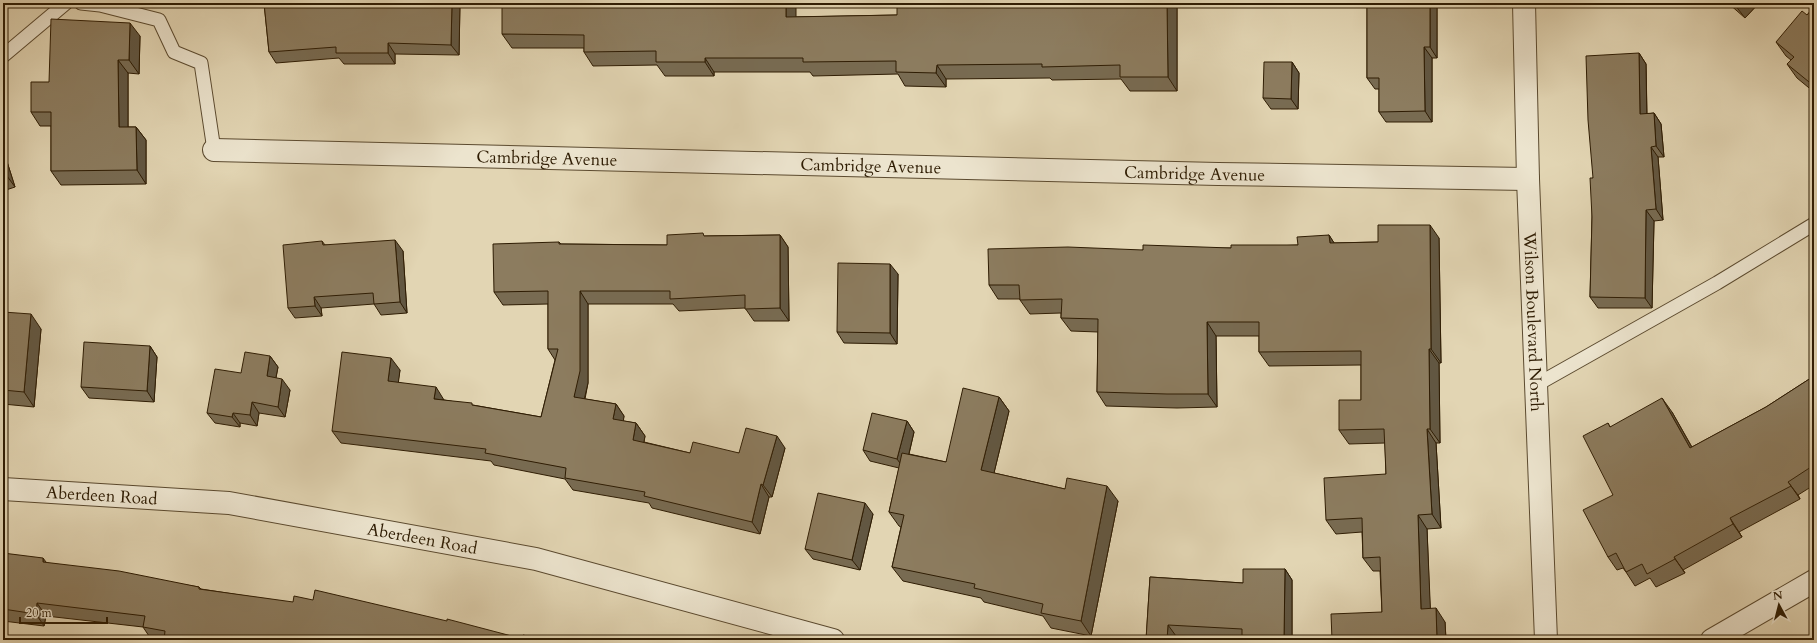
<svg xmlns="http://www.w3.org/2000/svg" width="1817" height="643" viewBox="0 0 1817 643" font-family="Cardo,serif">
<rect width="100%" height="100%" fill="#e2d5b3"/>
<filter id="stains"><feTurbulence type="fractalNoise" baseFrequency=".005" numOctaves="4"/><feColorMatrix values="0 0 0 0 .2 0 0 0 0 .09 0 0 0 0 .02 0 0 0 .5 -.17"/></filter>
<radialGradient id="worn" r=".72"><stop offset=".6" stop-color="#630" stop-opacity="0"/><stop offset="1" stop-color="#630" stop-opacity=".3"/></radialGradient>
<g fill="none" stroke-linecap="round" stroke-linejoin="round">
<!-- lane casing -->
<g stroke="#5b4a2f" stroke-width="15">
<g id="lane">
<path d="M81,3L100,5L159,20L174,52L201,63L214,150"/>
<path d="M3,56L66,3"/>
<path d="M1536,385L1717,283L1814,224"/>
</g>
</g>
<!-- street casing -->
<g stroke="#5b4a2f" stroke-width="24">
<g id="street">
<path id="s1" d="M1524,3L1528,179L1546,640"/>
<path id="s2" d="M214,150L1218,174L1528,179"/>
<path id="s3" d="M3,489L229,503L536,559L833,640"/>
<path d="M1712,640L1814,581"/>
</g>
</g>
<!-- lane -->
<use href="#lane" stroke="#ece4ce" stroke-width="13"/>
<!-- street -->
<use href="#street" stroke="#ece4ce" stroke-width="22"/>
</g>
<!-- wall -->
<g fill="#786b52" stroke="#2e1c03">
<path d="M264,3H460L459,55L395,54V64H344L339,58L276,63L269,52Z"/>
<path d="M1367,3H1437V58H1432V122H1386L1379,112V89H1375L1367,78Z"/>
<path d="M1728,3H1759L1745,18Z"/>
<path d="M1177,6V91H1130L1121,79L1052,80L1050,78L946,79V87L905,86L898,74L813,76L810,72H714V76H665L657,65L593,66L584,52V48H512L502,34L796,17L897,15Z"/>
<path d="M1814,7V92L1797,78L1787,64L1791,60L1786,56L1776,42L1807,15Z"/>
<path d="M140,36L139,74L128,73V127H136L146,140V184L61,185L51,171V126H40L31,112L49,82Z"/>
<path d="M1639,53L1646,64L1647,114L1654,113L1661,124L1664,157H1658L1663,220L1654,221L1652,308H1598L1590,297L1593,178Z"/>
<path d="M1292,62L1299,73L1298,109H1271L1263,98Z"/>
<path d="M3,149L15,187L3,191Z"/>
<path d="M780,235L788,247L789,321H754L745,308L679,311L673,304H588V383L585,399L616,404L624,416L623,421L636,423L645,436L644,442L690,453H739L785,448L772,497H769L760,534L652,508L649,503L573,490L565,479L494,465L491,461L341,443L332,431L400,370L398,382L444,400L541,417L555,360L548,349V304L503,305L494,292L559,242L561,244L667,245L705,236Z"/>
<path d="M1329,235L1334,243L1378,242L1439,238L1441,363H1439L1440,443H1436L1441,528L1427,529L1430,609L1445,622L1446,640H1332L1382,612L1380,571H1373L1363,558L1362,532L1336,534L1326,520L1386,474L1385,443L1349,444L1339,430L1361,400V365L1269,366L1259,352V336H1216L1217,407L1177,408L1106,406L1097,392L1098,332L1071,331L1061,318V313L1030,314L1020,300V299H998L989,285L1143,250L1231,248L1298,245Z"/>
<path d="M322,241L325,245L403,251L407,313L381,315L374,304L321,308L322,316L295,318L288,308Z"/>
<path d="M898,274L897,344L844,343L837,332Z"/>
<path d="M3,312L41,329L34,407L3,404Z"/>
<path d="M150,346L157,357L154,402L89,398L81,387Z"/>
<path d="M270,356L278,367L276,378L290,390L285,417L259,413L257,426L240,423V427L215,423L207,413L241,373Z"/>
<path d="M1814,376V485L1798,495L1800,499L1739,532L1742,537L1683,570L1685,573L1656,587L1650,578L1635,586L1626,572L1623,568L1617,570L1608,557L1613,495L1608,423L1610,427L1672,412L1692,447L1766,407Z"/>
<path d="M999,397L1009,411L994,473L1118,501L1091,636L1051,628L1043,616L984,602L981,598L903,581L892,567L901,527L899,526L889,512L899,468L870,461L863,450L907,421L914,432L909,454L946,462Z"/>
<path d="M873,514L860,570L813,559L805,549Z"/>
<path d="M3,553L47,563L199,587L201,589L523,639L544,640H157L151,639L143,627L46,616L44,626L3,621Z"/>
<path d="M1285,569L1292,580V640H1244L1176,636L1146,640L1150,577L1243,583Z"/>
</g>
<!-- shaded-wall -->
<g fill="#625742" stroke="#2e1c03">
<path d="M452,3H460L459,55L451,45Z"/>
<path d="M786,3H796V31L786,17Z"/>
<path d="M1167,3H1175L1177,6V91L1168,77Z"/>
<path d="M1430,3H1437V58L1430,47Z"/>
<path d="M1737,3H1759L1745,18L1735,5Z"/>
<path d="M130,23L140,36L139,74L129,60Z"/>
<path d="M388,43L395,54V64L388,53Z"/>
<path d="M1424,47L1432,58V122L1425,111Z"/>
<path d="M1639,53L1646,64L1647,125L1640,114Z"/>
<path d="M705,58L714,72V76L705,62Z"/>
<path d="M118,60L128,73V141L119,127Z"/>
<path d="M1292,62L1299,73L1298,109L1291,99Z"/>
<path d="M937,65L946,79V87L936,73Z"/>
<path d="M1654,113L1661,124L1664,157L1656,146Z"/>
<path d="M136,127L146,140V184L137,170Z"/>
<path d="M1651,147L1658,157L1663,220L1656,209Z"/>
<path d="M3,149L15,187L7,176L3,162Z"/>
<path d="M1646,210L1654,221L1652,308L1645,298Z"/>
<path d="M1430,225L1439,238L1441,363L1431,349Z"/>
<path d="M780,235L788,247L789,321L780,308Z"/>
<path d="M1329,235L1338,249L1330,243Z"/>
<path d="M395,240L403,251L407,313L400,302Z"/>
<path d="M890,264L898,274L897,344L890,333Z"/>
<path d="M580,291L588,304V383L582,409L574,397Z"/>
<path d="M314,297L321,308L322,316L315,306Z"/>
<path d="M31,314L41,329L34,407L24,392Z"/>
<path d="M1207,322L1216,336L1217,407L1208,394Z"/>
<path d="M150,346L157,357L154,402L147,391Z"/>
<path d="M1429,349L1439,363L1440,443L1430,429Z"/>
<path d="M270,356L278,367L274,387L267,376Z"/>
<path d="M391,358L400,370L397,393L388,381Z"/>
<path d="M282,379L290,390L285,417L278,407Z"/>
<path d="M436,387L444,400L434,399Z"/>
<path d="M999,397L1009,411L991,485L981,470Z"/>
<path d="M1662,398L1672,412L1700,462L1690,448Z"/>
<path d="M252,402L259,413L257,426L250,415Z"/>
<path d="M616,404L624,416L622,432L613,419Z"/>
<path d="M233,413L240,423V427L232,417Z"/>
<path d="M907,421L914,432L905,470L897,459Z"/>
<path d="M636,423L645,436L642,452L633,440Z"/>
<path d="M1427,429L1436,443L1441,528L1432,514Z"/>
<path d="M777,436L785,448L772,497L763,485Z"/>
<path d="M1788,482L1798,495L1800,499L1791,486Z"/>
<path d="M761,484L769,497L760,534L752,522Z"/>
<path d="M1107,486L1118,501L1091,636L1081,621Z"/>
<path d="M865,503L873,514L860,570L852,560Z"/>
<path d="M1418,515L1427,529L1431,623L1421,609Z"/>
<path d="M1730,518L1739,532L1742,537L1733,524Z"/>
<path d="M1674,557L1683,570L1685,573L1675,559Z"/>
<path d="M43,558L52,570L43,562Z"/>
<path d="M1285,569L1292,580V640H1285L1284,639Z"/>
<path d="M37,603L46,616L44,626L36,614Z"/>
<path d="M1436,608L1445,622L1446,640H1437Z"/>
<path d="M1168,625L1176,636L1175,640H1167Z"/>
</g>
<!-- building -->
<g fill="#8c7c5f" stroke="#2e1c03">
<path d="M264,3H452L451,45L388,43V53H336V47L269,52Z"/>
<path d="M502,3H786V17L897,15V3H1167L1168,77H1120V65L1042,67V64L937,65L936,73L896,72V61L803,62V58H705V62H656V51L584,52V35L502,34Z"/>
<path d="M1367,3H1430V47H1424L1425,111L1379,112V78H1367Z"/>
<path d="M1814,7V86L1787,64L1794,57L1776,42L1802,11L1807,15Z"/>
<path d="M51,19L130,23L129,60H118L119,127H136L137,170L51,171V112H31V82H49Z"/>
<path d="M1639,53L1640,114L1654,113L1656,146L1651,147L1656,209L1646,210L1645,298L1590,297L1592,217L1590,178H1593L1588,120L1586,56Z"/>
<path d="M1264,62H1292L1291,99L1263,98Z"/>
<path d="M3,162L7,176L3,178Z"/>
<path d="M1378,225H1430L1431,349H1429L1430,429H1427L1432,514L1418,515L1421,609L1436,608L1437,640H1332L1331,614L1382,612L1380,557L1363,558L1362,518L1326,520L1324,478L1386,474L1384,429L1339,430V400H1361V351L1259,352V322H1207L1208,394H1167L1097,392L1098,319L1061,318L1062,299L1020,300L1019,285H989L988,249L1068,247L1143,250V245L1231,248V245H1298L1297,237L1329,235L1330,243L1378,242Z"/>
<path d="M703,233L704,236L780,235V308L745,309V295L670,299V291H580V371L574,397L616,404L613,419L636,423L633,440L690,453L693,442L739,453L746,428L777,436L763,485L761,484L752,522L644,496L645,492L565,478L566,468L485,453L486,449L332,431L342,352L391,358L388,381L436,387L434,399L472,403V405L541,417L558,349H548V291L494,292L493,244L559,242V244L667,245V235Z"/>
<path d="M395,240L400,302L374,304L373,293L314,297L315,306L288,308L283,245L322,241L323,245Z"/>
<path d="M838,263L890,264V333L837,332Z"/>
<path d="M3,312L31,314L24,392L3,390Z"/>
<path d="M84,342L150,346L147,391L81,387Z"/>
<path d="M245,352L270,356L267,376L282,379L278,407L252,402L250,415L233,413L232,417L207,413L215,369L241,373Z"/>
<path d="M1814,376V465L1788,482L1791,486L1730,518L1733,524L1674,557L1675,559L1647,574L1642,564L1626,572L1616,553L1608,557L1583,510L1613,495L1583,436L1608,423L1610,427L1662,398L1690,448L1766,407Z"/>
<path d="M963,388L999,397L981,470L1065,489L1067,478L1107,486L1081,621L1041,613L1043,604L974,588L975,584L892,567L904,515L889,512L902,453L946,462Z"/>
<path d="M872,413L907,421L897,459L863,450Z"/>
<path d="M818,493L865,503L852,560L805,549Z"/>
<path d="M3,553L43,558V562L119,571L199,587V589L293,602L294,596L313,600L315,590L447,621V619L523,639V635L544,640H210L190,637L189,640H164L165,631L143,627L145,616L37,603L36,614L3,609Z"/>
<path d="M1243,569H1285L1284,639L1242,638V629L1168,625L1167,640H1146L1150,577L1243,583Z"/>
</g>
<g text-anchor="middle" dominant-baseline="central" stroke-width="4" stroke-linejoin="round" paint-order="stroke">
<!-- street labels -->
<g font-size="17" fill="#2e1c03" stroke="#ece4ce">
<text stroke="none"><textPath href="#s2" startOffset="333">Cambridge Avenue</textPath></text>
<text stroke="none"><textPath href="#s2" startOffset="657">Cambridge Avenue</textPath></text>
<text stroke="none"><textPath href="#s2" startOffset="981">Cambridge Avenue</textPath></text>
<text stroke="none"><textPath href="#s1" startOffset="319">Wilson Boulevard North</textPath></text>
<text stroke="none"><textPath href="#s3" startOffset="99">Aberdeen Road</textPath></text>
<text stroke="none"><textPath href="#s3" startOffset="423">Aberdeen Road</textPath></text>
</g>
</g>
<!-- margin -->
<rect width="1817" height="643" fill="none" stroke="#e2d5b3" stroke-width="16"/>
<rect x="4" y="4" width="1809" height="635" fill="none" stroke="#2e1c03" stroke-width="2"/>
<rect x="8" y="8" width="1801" height="627" fill="none" stroke="#2e1c03"/>
<!-- north arrow -->
<g transform="translate(1779 605) rotate(353)" stroke="#ece4ce" stroke-width="3" paint-order="stroke">
<path d="M0-3L7 15L0 10L-7 15Z" fill="#2e1c03"/>
<text y="-6" font-size="11" font-weight="bold" text-anchor="middle" fill="#2e1c03">N</text>
</g>
<!-- scale -->
<path d="M20 617v6h87v-6" fill="none" stroke="#2e1c03" stroke-width="2"/>
<text x="26" y="617" font-size="12" fill="#2e1c03" stroke="#ece4ce" stroke-width="3" paint-order="stroke">20 m</text>
<rect width="100%" height="100%" filter="url(#stains)"/>
<rect width="100%" height="100%" fill="url(#worn)"/>
</svg>
